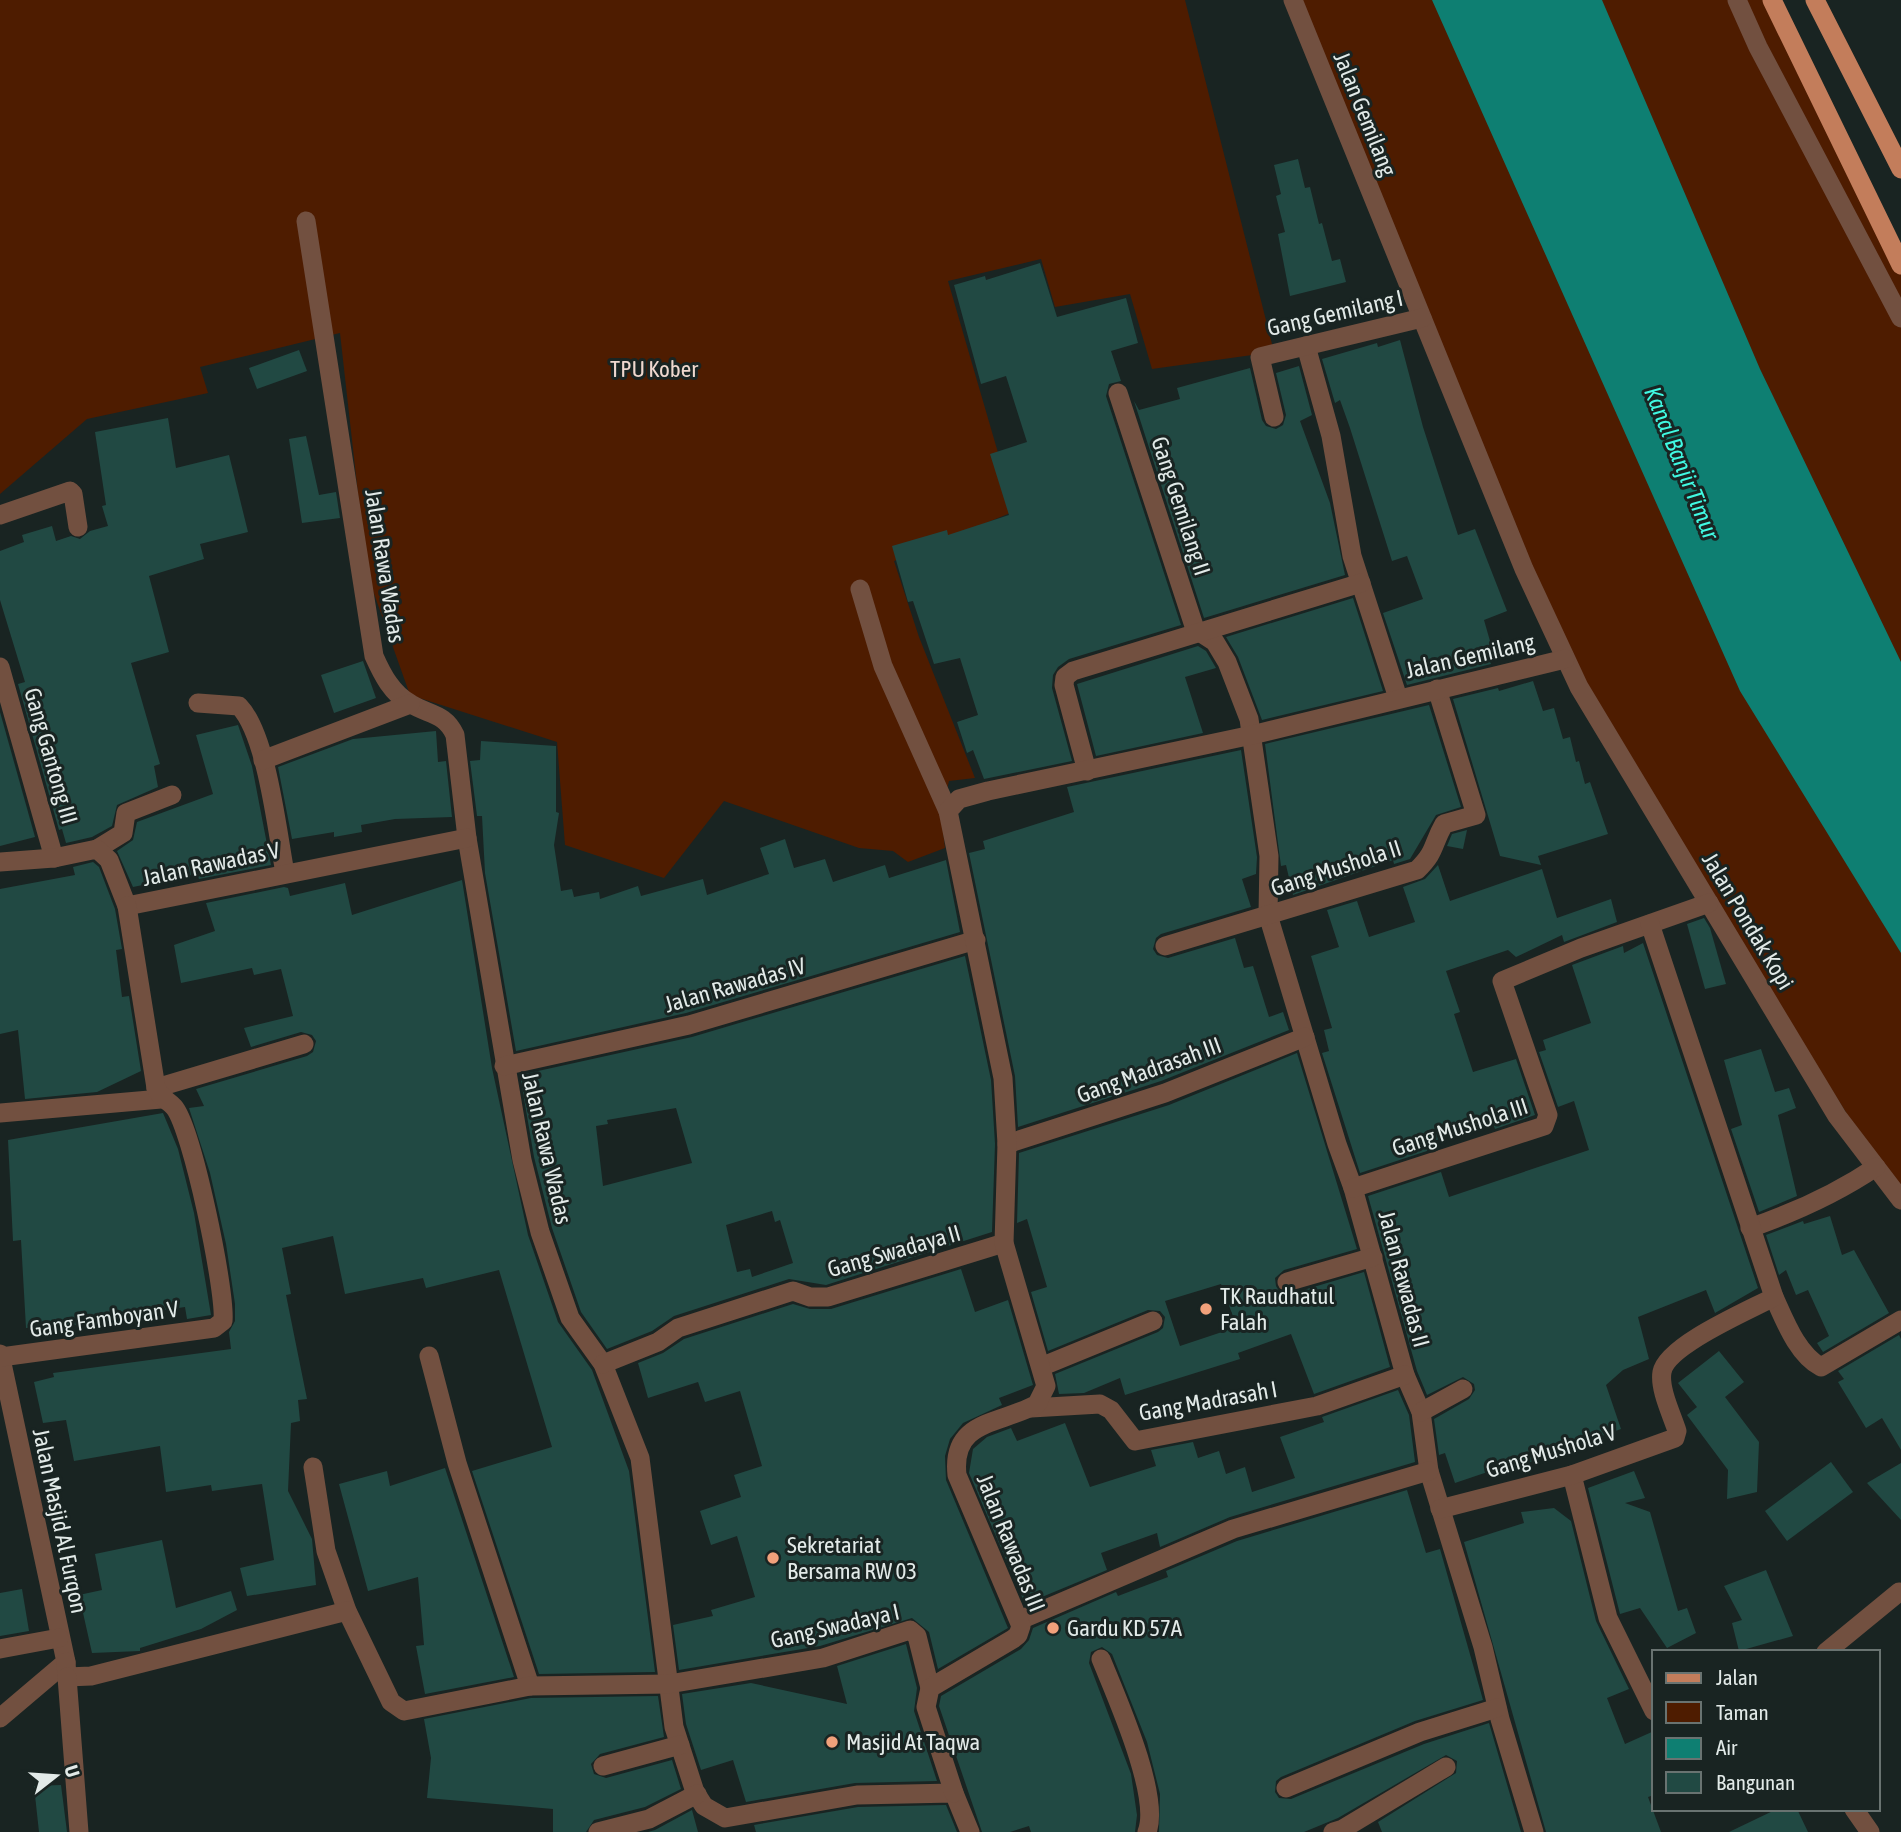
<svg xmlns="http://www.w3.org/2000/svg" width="1901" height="1832" viewBox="0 0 1901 1832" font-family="'Asap Condensed',sans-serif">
<rect width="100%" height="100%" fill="#192422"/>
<!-- green -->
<g fill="#4e1c00">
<path d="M0,0H1185L1274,352L1152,369L1130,294L1055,307L1041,259L948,281L1015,511L894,561L919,637L975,778L949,781L941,814L945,848L908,862L893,851L859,848L724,801L664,878L565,845L557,742L410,695L367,574L340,333L200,367L208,393L87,419L0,494Z"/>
<path d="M1292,0H1772L1901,265V1200L1579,687Z"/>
</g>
<!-- water -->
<path fill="#0e7f72" d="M1432,0H1602L1760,369L1901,662V953L1740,691Z"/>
<!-- building -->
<g fill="#214943" fill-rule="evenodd">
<path d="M1298,159L1305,188L1310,187L1319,224L1322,223L1332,261L1340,259L1346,282L1290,296L1278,234L1285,232L1276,196L1281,194L1274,165Z"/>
<path d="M1040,263L1057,317L1126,298L1138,343L1111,351L1121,381L1109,384L1106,396L1181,625L1069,659L1058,667L1053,675L1052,688L1072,761L984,779L973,750L967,753L957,722L978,715L960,658L934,664L913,601L908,602L892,546L947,530L948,535L1009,515L990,454L1027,442L1006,376L981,384L954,285L985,276L986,280Z"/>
<path d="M1400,340L1423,427L1458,535L1475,529L1507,611L1484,620L1492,648L1486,651L1491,664L1407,685L1383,613L1423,599L1407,556L1392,561L1350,428L1340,400L1335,403L1322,359L1377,343L1378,347Z"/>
<path d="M299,350L307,371L257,389L249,368Z"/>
<path d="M1299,366L1312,415L1300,421L1330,503L1345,575L1204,618L1134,401L1139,410L1180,399L1177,388L1250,368L1262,420L1266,426L1276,429L1283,425L1286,415L1276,373Z"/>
<path d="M168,418L176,468L229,455L248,532L200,544L204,559L149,576L169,652L131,663L160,764L154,766L158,787L117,805L112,826L92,837L66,843L62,829L59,830L18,684L25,682L0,600V551L24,542L22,535L52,526L56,541L71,536L80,539L90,531L108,526L102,506L106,505L95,432Z"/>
<path d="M306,436L319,495L336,492L340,518L302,523L289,439Z"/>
<path d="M1353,598L1383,691L1262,720L1238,657L1226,637Z"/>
<path d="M1198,646L1206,651L1216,668L1185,677L1203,733L1096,756L1077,684Z"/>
<path d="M363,661L376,698L334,713L321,675Z"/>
<path d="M1533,681L1543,711L1554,708L1563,739L1570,737L1576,762L1579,761L1585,784L1590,782L1608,834L1538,856L1541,865L1500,856L1453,699L1498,688L1499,691Z"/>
<path d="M1429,705L1461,807L1436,815L1410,859L1394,864L1393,860L1293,895L1286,865L1281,866L1265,744Z"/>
<path d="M0,712L35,837L0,846Z"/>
<path d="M238,725L252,766L271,865L199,879L197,874L133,887L117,851L133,840L137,822L213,794L196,735Z"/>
<path d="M436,731L438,762L446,761L452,817L395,819L361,825L362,832L334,837V832L292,839L278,767L353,739Z"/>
<path d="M481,741L556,746V812L559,813L554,845L561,891L572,889L574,897L599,892L600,899L638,886L641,896L703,879L707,895L769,874L760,848L785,839L794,868L825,859L833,882L885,865L889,878L946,860L960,932L686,1013L516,1051L485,873L482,816H477L470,761L480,760Z"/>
<path d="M1241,750L1257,857L1256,874L1242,879L1251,907L1161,934L1156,938L1153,949L1157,955L1168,958L1235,938L1244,968L1253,966L1269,1017L1283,1012L1289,1030L1161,1081L1018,1127L1015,1076L969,853L985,849L983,841L1074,812L1067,787Z"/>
<path d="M1467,830L1463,849L1447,846L1452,834Z"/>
<path d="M93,862L99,867L115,909L122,949L116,950L122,997L129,996L141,1071L97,1092L25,1099L18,1030L0,1034V889L75,875L73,867Z"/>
<path d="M1438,865L1450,901L1542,869L1557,918L1611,899L1617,922L1564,942L1562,935L1516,957L1508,950L1446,971L1460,1012L1454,1014L1473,1072L1516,1059L1535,1115L1495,1129L1492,1121L1431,1142L1433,1149L1360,1173L1322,1053L1329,1051L1324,1030L1332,1028L1311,956L1339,947L1327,910L1357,901L1369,937L1415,922L1403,887L1425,879Z"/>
<path d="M462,880L492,1068L528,1235L558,1322L592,1370L629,1471L655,1672L539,1674L472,1471L552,1447L499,1270L426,1288L423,1278L345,1294L333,1236L282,1248L291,1294L286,1295L307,1399L298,1400L300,1421L291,1423L288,1491L312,1539L316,1585L247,1596L240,1568L274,1560L262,1484L212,1491L211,1485L166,1492L160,1446L74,1461L66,1420L43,1423L34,1382L54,1377L53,1373L231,1349L229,1332L235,1321V1304L226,1244L210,1173L189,1108L204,1106L196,1089L307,1056L313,1052L316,1041L312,1035L301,1032L251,1047L244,1028L293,1016L281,969L254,975L252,968L181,983L174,945L215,931L206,903L284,887L288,888L290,896L345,883L352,915Z"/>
<path d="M1704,918L1710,928L1726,984L1705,989L1687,924Z"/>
<path d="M1643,943L1758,1288L1715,1313L1706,1290L1638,1317L1649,1359L1623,1370L1606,1385L1621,1429L1519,1466L1517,1462L1455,1483L1445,1453L1439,1455L1434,1419L1469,1399L1475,1390L1474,1384L1463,1377L1427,1395L1417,1371L1368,1196L1441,1172L1449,1197L1589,1150L1574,1101L1558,1107L1539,1052L1546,1050L1543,1040L1591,1023L1572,965L1623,946L1624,953Z"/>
<path d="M965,956L991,1080L995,1144L992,1232L826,1285L789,1279L674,1316L652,1331L607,1349L581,1312L552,1228L534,1157L520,1075L692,1037ZM676,1108L692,1163L603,1186L596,1126L608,1124L607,1120ZM772,1211L775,1222L780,1220L793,1263L752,1277L750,1269L737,1272L726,1225Z"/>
<path d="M1761,1049L1775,1092L1789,1088L1796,1108L1778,1115L1797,1196L1759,1212L1731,1129L1742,1125L1724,1060Z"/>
<path d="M1297,1053L1357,1249L1284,1270L1275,1278L1276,1286L1279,1291L1290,1294L1364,1272L1390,1367L1314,1394L1291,1334L1238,1353L1240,1359L1125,1395L1120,1378L1084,1393L1059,1394L1055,1374L1158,1332L1163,1328L1165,1317L1160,1311L1148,1310L1048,1351L1031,1292L1047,1287L1027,1219L1017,1223L1019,1153L1169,1105ZM1221,1284L1237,1327L1180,1346L1165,1301Z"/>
<path d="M163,1113L178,1149L194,1213L211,1315L187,1319L185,1307L144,1313L145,1321L26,1328L21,1240L13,1241L8,1140Z"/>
<path d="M1830,1216L1842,1255L1854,1250L1889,1313L1823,1352L1817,1343L1829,1336L1808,1290L1796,1295L1786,1270L1779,1275L1766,1235L1803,1221L1804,1224Z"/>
<path d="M961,1269L975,1312L1008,1300L1033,1385L999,1398L1002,1405L963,1423L950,1439L945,1456L946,1480L1008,1628L938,1669L929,1632L912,1618L820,1646L679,1670L673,1625L713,1616L711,1610L755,1597L737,1536L711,1545L700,1511L741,1497L734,1475L762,1466L740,1391L705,1402L698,1382L648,1398L638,1363L663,1353L684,1339L793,1304L810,1309H831Z"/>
<path d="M1899,1335L1901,1339V1450L1882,1418L1866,1428L1838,1382L1844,1379L1838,1371Z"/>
<path d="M1719,1351L1744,1382L1725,1397L1759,1442L1757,1492L1727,1499L1728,1470L1687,1415L1697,1407L1678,1383Z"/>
<path d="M1398,1390L1409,1415L1415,1462L1230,1517L1160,1547L1157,1533L1101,1553L1107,1570L1025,1604L969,1473L973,1449L987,1437L1011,1428L1017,1441L1065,1423L1090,1487L1156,1466L1151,1450L1193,1442L1198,1458L1219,1451L1226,1474L1245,1467L1252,1492L1295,1478L1280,1437L1324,1422L1322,1417Z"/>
<path d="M1831,1462L1853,1492L1787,1541L1765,1511Z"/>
<path d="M1901,1463V1520L1867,1483Z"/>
<path d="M445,1468L514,1677L425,1694L416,1646L424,1645L418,1577L368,1591L339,1484L387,1471L390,1486Z"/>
<path d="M1634,1471L1645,1498L1625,1503L1650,1512L1678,1611L1687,1608L1696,1633L1667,1648L1640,1608L1620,1614L1588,1488Z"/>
<path d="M1407,1490L1426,1553L1440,1549L1483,1700L1415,1721L1281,1777L1276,1781L1275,1792L1279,1798L1291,1799L1424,1744L1489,1723L1521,1832H1382L1378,1822L1456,1773L1457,1761L1446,1755L1338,1818L1304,1832H1159L1160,1794L1147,1742L1112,1654L1102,1647L1091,1652L1089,1663L1131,1774L1137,1815L1135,1832H1031L1029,1826L1010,1832H982L939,1706L941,1696L1021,1649L1029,1640L1033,1628L1116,1592L1118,1596L1168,1577L1166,1571L1237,1541Z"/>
<path d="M1554,1508L1571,1521L1596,1621L1629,1689L1607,1698L1625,1744L1654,1731V1795L1648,1797L1661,1832H1546L1464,1542L1524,1523L1521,1512Z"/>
<path d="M162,1540L176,1608L231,1591L237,1610L201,1629L140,1648V1651L92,1653L79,1595L102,1590L95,1554Z"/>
<path d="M1766,1570L1793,1636L1739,1651L1732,1623L1742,1620L1724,1586Z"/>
<path d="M22,1589L29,1631L0,1636V1593Z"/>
<path d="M906,1644L917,1688L914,1711L937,1781L855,1783L746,1802L733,1760L701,1770L686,1724L682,1694L751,1683L847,1704L837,1666Z"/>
<path d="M658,1696L664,1737L600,1754L591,1764L594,1774L606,1778L672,1760L681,1789L645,1807L594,1820L586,1832H553V1809L427,1798L431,1758L424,1719L531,1698Z"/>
<path d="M61,1785L67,1832H39L34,1786Z"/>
<path d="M946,1805L957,1832H756L754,1825L858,1807Z"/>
<path d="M1777,1809H1797L1808,1832H1729Z"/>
<path d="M692,1810L698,1832H648L655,1830Z"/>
</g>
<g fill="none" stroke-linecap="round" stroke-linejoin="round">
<!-- pedestrian -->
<path stroke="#725040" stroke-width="19" d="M1737,0L1758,47L1901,318"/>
<!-- minor -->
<g stroke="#725040" stroke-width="19">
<path d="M1293,0L1524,569L1579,687L1837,1116L1901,1200"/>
<path d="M306,221L374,656C382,674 392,694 411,704C429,715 445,713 455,735L467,838L522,1160L540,1232L570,1318L603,1364L640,1458L674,1727L695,1792L704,1806L725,1818L857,1795L954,1793L970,1832"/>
<path d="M1306,346L1331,436L1352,556L1398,698"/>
<path d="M1118,393L1195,629L1215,642L1227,662L1249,719L1269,856L1268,915L1337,1144L1353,1188L1405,1375L1421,1412L1429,1471L1483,1647L1500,1719L1534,1832"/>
<path d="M1274,417L1260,357L1422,318"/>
<path d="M0,515L70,491L73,494L78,527"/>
<path d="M860,589L883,666L948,811"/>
<path d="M0,667L54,858"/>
<path d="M198,703L239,706C267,735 277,831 285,873"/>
<path d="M263,760L410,704"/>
<path d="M1087,771L1064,685L1065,677L1073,671L1361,583"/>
<path d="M97,849L123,833L126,813L172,795"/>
<path d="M0,862L54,858L97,849L109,860L127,906L467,838"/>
<path d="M1165,946L1417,870C1436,852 1432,845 1444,824L1476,815L1437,689"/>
<path d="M504,1066L689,1025L976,940"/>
<path d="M156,1088L304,1044"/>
<path d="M0,1113L161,1099"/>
<path d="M1007,1144L1165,1093L1305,1037"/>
<path d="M1353,1188L1544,1126L1548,1115L1502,981L1581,948L1709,903"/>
<path d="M1750,1228C1796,1212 1836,1194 1876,1167"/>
<path d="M1287,1282L1373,1257"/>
<path d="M1774,1297C1785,1321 1797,1354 1821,1367L1901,1320"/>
<path d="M0,1354L66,1662L0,1718"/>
<path d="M429,1356L457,1463L530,1686"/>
<path d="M1,1357L214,1328L223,1321C226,1291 192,1128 174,1107C167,1099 161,1099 156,1088L127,906"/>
<path d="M603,1364L658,1342L678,1328L793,1291L810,1297H828L1004,1243"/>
<path d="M1043,1366L1153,1321"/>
<path d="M1031,1408L1100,1404L1111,1410L1135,1441L1317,1406L1405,1375"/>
<path d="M1421,1412L1463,1389"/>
<path d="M313,1467L326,1551L347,1611L391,1702L404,1711L530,1686L669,1684L823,1658L910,1630L917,1636L930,1688"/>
<path d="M1572,1475L1608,1618L1654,1711"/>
<path d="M1440,1509L1572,1475L1675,1438L1677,1431C1672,1415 1659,1389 1662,1372C1667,1345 1750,1310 1774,1297L1650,924"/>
<path d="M1020,1620L1233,1529L1429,1471"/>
<path d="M0,1649L59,1638"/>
<path d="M1826,1652L1899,1592"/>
<path d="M1101,1659C1116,1696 1161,1796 1147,1832"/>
<path d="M66,1662L67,1677L91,1676L347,1611"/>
<path d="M67,1677L79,1832"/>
<path d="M603,1766L680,1745"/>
<path d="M1286,1788L1420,1732L1497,1708"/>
<path d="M954,1793L926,1707L930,1688L1013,1639L1018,1635L1021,1626L957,1475C951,1419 1000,1425 1037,1404L1046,1386L1004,1243L1007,1144L1003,1078L948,811L959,799L988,791L1252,735L1565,659"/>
<path d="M1854,1809L1870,1832"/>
<path d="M598,1832L649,1819L697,1794"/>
<path d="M1333,1832L1343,1829L1446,1767"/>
</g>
<!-- primary -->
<g stroke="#c37d5b" stroke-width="19">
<path d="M1772,0L1901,265"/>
<path d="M1815,0L1901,169"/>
</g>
</g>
<!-- markers -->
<g fill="#f1a17b" stroke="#192422" stroke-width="2.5">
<circle cx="1206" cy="1309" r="7"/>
<circle cx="773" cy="1558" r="7"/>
<circle cx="1053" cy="1628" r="7"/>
<circle cx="832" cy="1742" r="7"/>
</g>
<g text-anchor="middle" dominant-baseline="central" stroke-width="6" stroke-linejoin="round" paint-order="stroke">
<!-- street labels -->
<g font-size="23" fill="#e2eae8" stroke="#192422">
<text transform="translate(1365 114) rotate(68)">Jalan Gemilang</text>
<text transform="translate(1335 313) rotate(-13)">Gang Gemilang I</text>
<text transform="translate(1181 506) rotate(72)">Gang Gemilang II</text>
<text transform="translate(385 566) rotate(81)">Jalan Rawa Wadas</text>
<text transform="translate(1470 656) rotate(-13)">Jalan Gemilang</text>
<text transform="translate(51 756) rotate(74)">Gang Gantong III</text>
<text transform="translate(211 864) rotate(-12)">Jalan Rawadas V</text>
<text transform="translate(1336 868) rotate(-18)">Gang Mushola II</text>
<text transform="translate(1748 921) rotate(59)">Jalan Pondak Kopi</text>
<text transform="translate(735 985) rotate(-16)">Jalan Rawadas IV</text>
<text transform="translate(1149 1070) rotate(-20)">Gang Madrasah III</text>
<text transform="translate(1460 1127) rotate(-18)">Gang Mushola III</text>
<text transform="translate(547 1148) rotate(77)">Jalan Rawa Wadas</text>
<text transform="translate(894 1251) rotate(-16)">Gang Swadaya II</text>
<text transform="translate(1404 1279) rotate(75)">Jalan Rawadas II</text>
<text transform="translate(104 1319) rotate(-8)">Gang Famboyan V</text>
<text transform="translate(1208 1401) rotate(-10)">Gang Madrasah I</text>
<text transform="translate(1551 1451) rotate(-17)">Gang Mushola V</text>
<text transform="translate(60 1521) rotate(78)">Jalan Masjid Al Furqon</text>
<text transform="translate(1011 1543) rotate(68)">Jalan Rawadas III</text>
<text transform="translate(835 1626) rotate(-13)">Gang Swadaya I</text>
</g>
<!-- park labels -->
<g font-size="23" fill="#efd8ce" stroke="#192422">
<text x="654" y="369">TPU Kober</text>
</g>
<!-- poi labels -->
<g font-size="23" fill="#e2eae8" stroke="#192422" text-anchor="start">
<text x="1220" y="1296">TK Raudhatul<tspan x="1220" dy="26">Falah</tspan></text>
<text x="787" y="1545">Sekretariat<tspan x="787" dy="26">Bersama RW 03</tspan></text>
<text x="1067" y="1628">Gardu KD 57A</text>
<text x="846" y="1742">Masjid At Taqwa</text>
</g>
<!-- water labels -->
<g font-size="24" font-style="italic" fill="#40f9e2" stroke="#192422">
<text transform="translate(1682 463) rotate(68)">Kanal Banjir Timur</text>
</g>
</g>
<!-- legend -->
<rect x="1652" y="1650" width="228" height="161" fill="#192422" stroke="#697371" stroke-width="2"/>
<rect x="1666" y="1673" width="35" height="10" fill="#c37d5b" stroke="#697371" stroke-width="2"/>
<text x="1716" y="1685" font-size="21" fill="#e2eae8">Jalan</text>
<rect x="1666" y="1702" width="35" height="21" fill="#4e1c00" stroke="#697371" stroke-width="2"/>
<text x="1716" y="1720" font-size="21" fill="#e2eae8">Taman</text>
<rect x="1666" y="1738" width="35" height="21" fill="#0e7f72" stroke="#697371" stroke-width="2"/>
<text x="1716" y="1755" font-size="21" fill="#e2eae8">Air</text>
<rect x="1666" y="1772" width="35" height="21" fill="#214943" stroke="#697371" stroke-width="2"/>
<text x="1716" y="1790" font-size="21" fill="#e2eae8">Bangunan</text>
<!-- north arrow -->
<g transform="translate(56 1776) rotate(73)" stroke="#192422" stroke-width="5" paint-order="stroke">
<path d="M0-5L12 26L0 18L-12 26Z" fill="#e2eae8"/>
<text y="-10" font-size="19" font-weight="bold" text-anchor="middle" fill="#e2eae8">U</text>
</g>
</svg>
